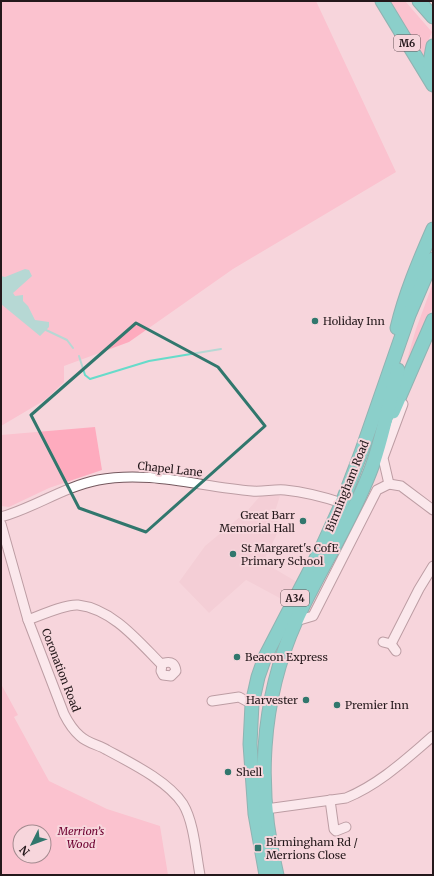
<svg xmlns="http://www.w3.org/2000/svg" width="434" height="876" viewBox="0 0 434 876" font-family="Merriweather,serif">
<rect width="100%" height="100%" fill="#f7d6dc"/>
<!-- built -->
<path fill="#efc6ce" d="M261,495L280,496L273,518L282,524L263,562L297,582L287,602L246,580L209,613L179,582L205,546L247,511Z"/>
<!-- green -->
<g fill="#feabbe" fill-rule="evenodd">
<path d="M1,1H316L396,172L233,269L129,342L64,366V382L45,400L1,426Z"/>
<path d="M385,1H405L432,32L426,46L424,58Z"/>
<path d="M433,283V307L417,339L401,380L416,329Z"/>
<path d="M95,427L102,470L49,488L9,507L1,506V435Z"/>
<path d="M1,684L18,715L14,717L49,781L107,809L160,826L168,875H1ZM20,832H44V856H20Z"/>
</g>
<!-- water -->
<path fill="#67dbca" d="M25,269L29,270L32,276L13,293L15,296L23,295V301L28,306L35,320L49,322V327L40,336L1,304V276L5,277Z"/>
<g fill="none" stroke-linecap="round" stroke-linejoin="round">
<!-- stream -->
<g stroke="#67dbca" stroke-width="2">
<path d="M46,330L67,340L73,348"/>
<path d="M79,356L85,375L90,379L149,361L221,349"/>
</g>
<!-- minor casing -->
<g stroke="#75595f" stroke-width="11">
<g id="minor">
<path d="M389,484L383,458L403,404"/>
<path d="M1,517C34,508 63,487 98,480C149,470 201,487 252,491C263,492 274,489 285,490C305,492 324,497 342,503"/>
<path d="M1,524L28,620L64,714C68,722 73,730 80,736C87,743 99,745 107,750C131,763 168,781 183,804C194,822 196,854 200,875"/>
<path d="M28,620C41,615 66,604 78,605C113,609 139,642 162,665L161,671L163,675L171,676L176,671C175,664 172,661 164,663L162,665"/>
<path d="M296,621L313,616L377,490L389,484L401,486L433,510"/>
<path d="M383,642L391,644L396,651"/>
<path d="M391,644L419,589L433,566"/>
<path d="M212,701L239,697L252,704"/>
<path d="M330,800L334,829L336,831L346,827"/>
<path d="M266,809L346,798C380,784 406,759 433,736"/>
</g>
</g>
<!-- highway casing -->
<g stroke="#128a7e" stroke-width="15">
<g id="highway">
<path d="M382,1L433,85"/>
<path d="M419,1L433,17"/>
<path d="M432,79L430,62L433,46"/>
<path d="M397,328C405,294 419,261 433,229"/>
<path d="M393,412L433,320"/>
<path d="M266,875L255,814L250,744L252,704L258,677L265,657L322,547L342,503L361,453L409,315L433,259"/>
<path d="M277,875C256,790 260,701 296,621C319,570 350,524 370,472C383,439 388,404 398,370"/>
</g>
</g>
<!-- minor -->
<use href="#minor" stroke="#fff" stroke-width="9"/>
<!-- highway -->
<use href="#highway" stroke="#08c7b4" stroke-width="13"/>
</g>
<!-- marked area -->
<path d="M0 0H434V876H0ZM136,323L218,367L265,426L146,532L79,508L31,415Z" fill="#f7d6dc" fill-opacity=".55" fill-rule="evenodd"/>
<path fill="none" stroke="#31776d" stroke-width="3" stroke-linejoin="round" d="M136,323L218,367L265,426L146,532L79,508L31,415Z"/>
<!-- markers -->
<g fill="#31776d" stroke="#f7d6dc" stroke-width="1.5">
<circle cx="315" cy="321" r="4"/>
<circle cx="303" cy="521" r="4"/>
<circle cx="233" cy="554" r="4"/>
<circle cx="237" cy="657" r="4"/>
<circle cx="306" cy="700" r="4"/>
<circle cx="337" cy="705" r="4"/>
<circle cx="228" cy="772" r="4"/>
<rect x="254" y="844" width="8" height="8" rx="2"/>
</g>
<g text-anchor="middle" dominant-baseline="central" stroke-width="4" stroke-linejoin="round" paint-order="stroke">
<!-- shield labels -->
<g fill="#f7d6dc" stroke="#635155" stroke-width="1">
<rect x="394" y="35" width="26" height="16" rx="3"/>
<rect x="281" y="590" width="28" height="16" rx="3"/>
</g>
<g font-size="10" font-weight="bold" fill="#24181b">
<text x="407" y="43">M6</text>
<text x="295" y="598">A34</text>
</g>
<!-- poi labels -->
<g font-size="11" fill="#24181b" stroke="#f7d6dc" text-anchor="start">
<text x="323" y="321">Holiday Inn</text>
<text x="295" y="515" text-anchor="end">Great Barr<tspan x="295" dy="13">Memorial Hall</tspan></text>
<text x="241" y="548">St Margaret's CofE<tspan x="241" dy="13">Primary School</tspan></text>
<text x="245" y="657">Beacon Express</text>
<text x="298" y="700" text-anchor="end">Harvester</text>
<text x="345" y="705">Premier Inn</text>
<text x="236" y="772">Shell</text>
<text x="266" y="842">Birmingham Rd /<tspan x="266" dy="13">Merrions Close</tspan></text>
</g>
<!-- street labels -->
<g font-size="11" fill="#24181b" stroke="#f7d6dc">
<text transform="translate(170 469) rotate(6)">Chapel Lane</text>
<text transform="translate(347 486) rotate(-68)">Birmingham Road</text>
<text transform="translate(61 670) rotate(69)">Coronation Road</text>
</g>
<!-- park labels -->
<g font-size="11" font-style="italic" fill="#6d0130" stroke="#f7d6dc">
<text x="81" y="831">Merrion’s<tspan x="81" dy="13">Wood</tspan></text>
</g>
</g>
<!-- border -->
<rect width="434" height="876" fill="none" stroke="#24181b" stroke-width="4"/>
<!-- north arrow -->
<g transform="translate(32 844) rotate(228)"><circle r="19" fill="#f7d6dc" stroke="#a38a8f"/>
<path d="M0-3L7 15L0 10L-7 15Z" fill="#31776d"/>
<text y="-6" font-size="11" font-weight="bold" text-anchor="middle" fill="#24181b">N</text>
</g>
</svg>
